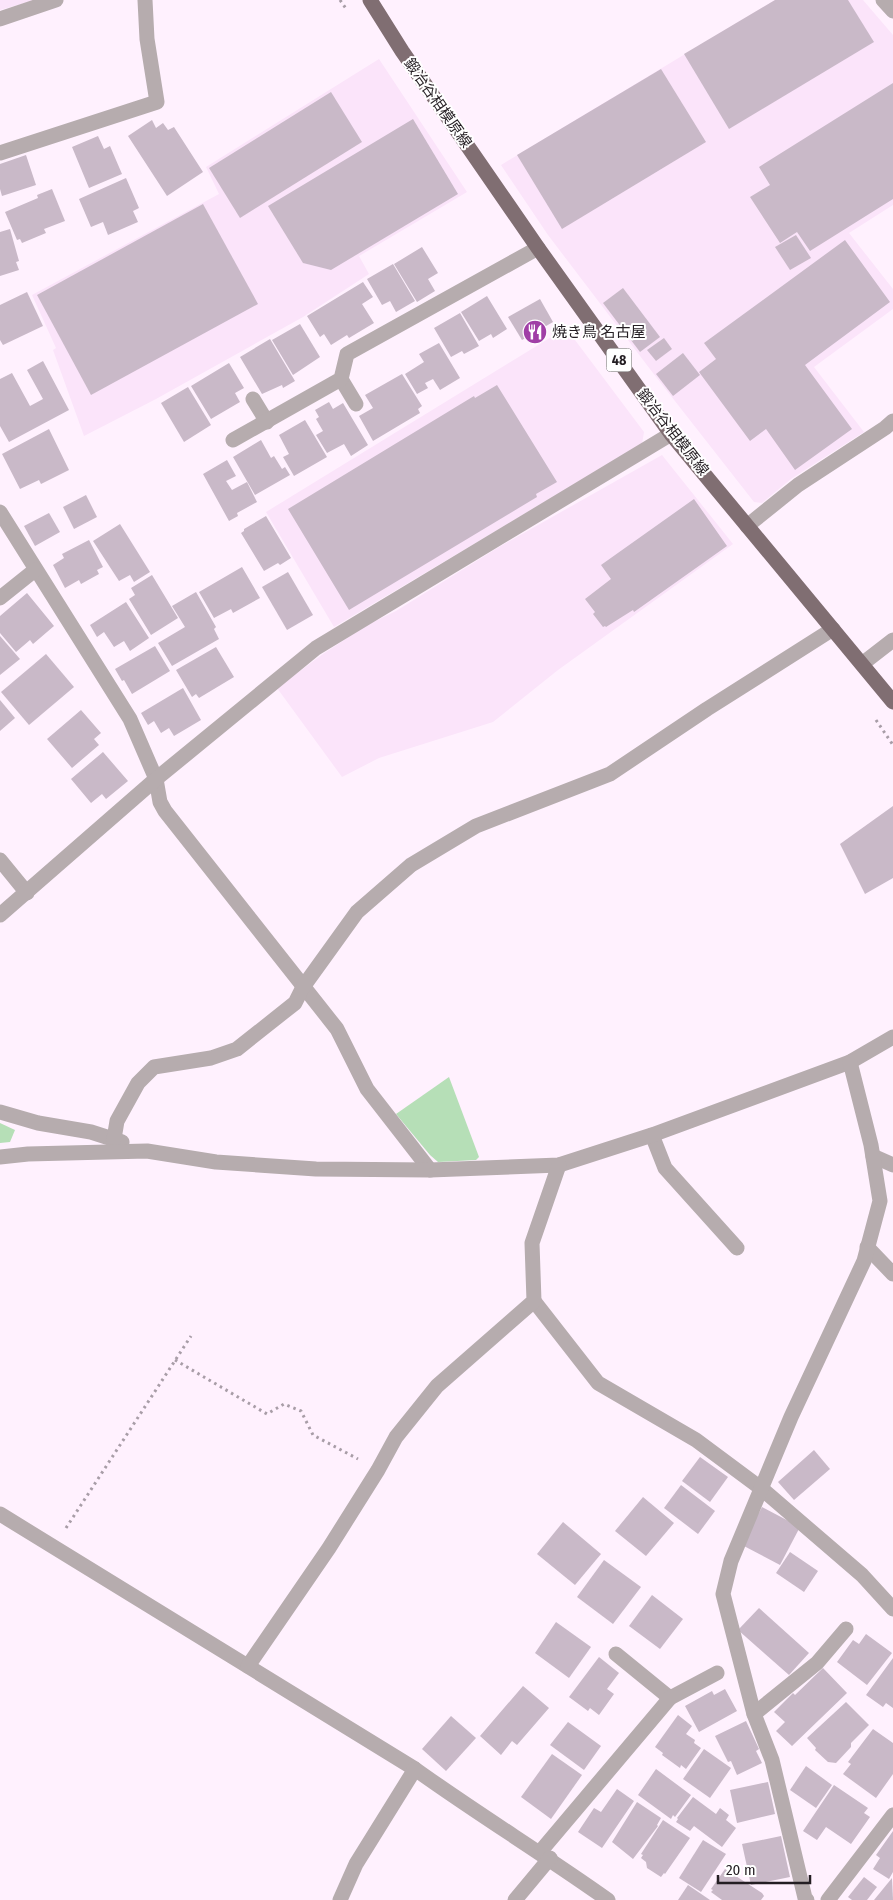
<svg xmlns="http://www.w3.org/2000/svg" width="893" height="1900" viewBox="0 0 893 1900" font-family="'Fira Sans Condensed','Noto Sans JP',sans-serif">
<rect width="100%" height="100%" fill="#fff1fe"/>
<!-- built -->
<g fill="#fbe4fa">
<path d="M0,0H36L0,10Z"/>
<path d="M775,0H863L893,35V205L849,233L893,289V309L814,367L864,432L791,479L762,503L754,502L653,373L548,235L501,165Z"/>
<path d="M379,59L467,192L359,256L369,274L303,317L156,399L84,436L53,350L56,348L32,295L219,194L206,167Z"/>
<path d="M566,328L644,432L642,444L334,627L266,512Z"/>
<path d="M662,455L733,544L558,670L493,722L379,758L342,777L277,688L323,654L367,625L396,611L499,547Z"/>
</g>
<!-- green -->
<g fill="#b6dfb7">
<path d="M449,1077L479,1157L476,1160L438,1162L430,1155L396,1114Z"/>
<path d="M0,1123L15,1130L10,1142L0,1143Z"/>
</g>
<!-- building -->
<g fill="#c9b9c8">
<path d="M775,0H848L874,42L729,129L684,54Z"/>
<path d="M661,69L706,142L562,229L517,155Z"/>
<path d="M893,83V199L810,251L797,232L780,243L750,197L770,185L759,167Z"/>
<path d="M331,92L362,142L240,218L209,168Z"/>
<path d="M413,119L458,194L331,270L303,263L268,206Z"/>
<path d="M152,120L156,128L163,123L168,130L174,127L203,172L167,196L128,136Z"/>
<path d="M98,136L104,149L110,146L122,174L89,188L72,147Z"/>
<path d="M26,155L36,185L2,196L0,189V164Z"/>
<path d="M126,178L139,208L133,211L138,222L108,235L103,222L91,227L79,199Z"/>
<path d="M52,189L65,221L44,229L46,233L22,243L20,239L17,240L5,212L38,198L37,195Z"/>
<path d="M203,204L258,304L91,395L37,295Z"/>
<path d="M10,229L19,261L16,262L19,270L0,276V232Z"/>
<path d="M796,235L811,258L790,270L775,247Z"/>
<path d="M845,240L890,302L805,365L852,429L795,470L766,429L750,441L699,372L716,359L704,343Z"/>
<path d="M422,247L438,273L428,279L435,291L417,302L394,264Z"/>
<path d="M393,264L415,301L396,312L390,301L382,305L367,279Z"/>
<path d="M363,282L373,297L362,304L374,323L349,338L347,335L331,345L324,334L320,337L307,316Z"/>
<path d="M623,288L660,337L640,352L603,303Z"/>
<path d="M27,292L43,326L3,345L0,340V305Z"/>
<path d="M487,296L507,329L493,338L491,334L479,341L461,312Z"/>
<path d="M540,299L553,322L522,340L508,317Z"/>
<path d="M460,313L479,346L464,354L462,351L451,357L434,328Z"/>
<path d="M300,324L320,357L293,375L272,340Z"/>
<path d="M664,338L672,349L656,361L647,350Z"/>
<path d="M270,339L295,381L283,388L282,385L262,394L240,357Z"/>
<path d="M439,343L460,378L440,390L433,379L425,383L428,388L417,394L405,374L424,362L419,354Z"/>
<path d="M683,353L700,375L673,396L656,374Z"/>
<path d="M43,361L69,410L9,442L0,426V379L12,373L30,406L43,399L27,370Z"/>
<path d="M229,363L244,388L235,393L240,402L211,419L191,386Z"/>
<path d="M402,374L422,406L418,409L420,413L373,441L359,416L373,408L365,395Z"/>
<path d="M497,385L557,482L536,494L537,497L349,610L288,509L474,396L475,398Z"/>
<path d="M188,387L211,425L184,442L161,403Z"/>
<path d="M329,402L333,409L343,403L368,445L351,456L344,444L327,453L316,435L323,431L316,419L319,417L315,410Z"/>
<path d="M305,420L327,457L294,476L283,457L289,454L279,435Z"/>
<path d="M49,429L69,470L41,484L39,480L20,489L2,454Z"/>
<path d="M261,440L271,458L274,456L282,469L285,467L290,475L255,495L233,457Z"/>
<path d="M227,460L236,476L226,481L232,490L247,482L257,502L237,513L238,516L229,521L203,474Z"/>
<path d="M86,495L97,517L74,529L63,507Z"/>
<path d="M694,499L727,546L634,612L633,610L606,627L605,626L603,627L593,614L595,612L585,599L611,579L601,565Z"/>
<path d="M49,513L60,532L35,546L24,526Z"/>
<path d="M266,516L291,558L280,565L278,563L264,571L241,533L244,531V529Z"/>
<path d="M120,524L150,572L134,582L130,575L119,581L93,541Z"/>
<path d="M89,540L103,567L97,570L99,574L81,584L79,580L65,588L53,565L64,558L62,554Z"/>
<path d="M242,567L260,598L233,613L231,609L214,618L199,592Z"/>
<path d="M288,572L313,615L287,630L262,587Z"/>
<path d="M152,575L178,618L151,635L129,599L135,595L131,588Z"/>
<path d="M196,592L216,627L214,629L219,639L172,666L158,643L185,627L172,606Z"/>
<path d="M27,593L54,626L33,644L30,640L16,652L0,633V616Z"/>
<path d="M126,602L149,638L130,651L124,641L114,647L104,632L97,637L90,625Z"/>
<path d="M0,636L20,659L0,675Z"/>
<path d="M155,646L170,671L132,694L124,680L122,681L115,669Z"/>
<path d="M216,647L234,677L199,698L196,694L192,697L176,670Z"/>
<path d="M46,654L74,687L29,725L1,692Z"/>
<path d="M183,688L201,720L174,736L169,728L161,733L154,721L148,725L141,713Z"/>
<path d="M0,700L15,718L0,731Z"/>
<path d="M81,710L101,733L94,739L99,745L72,768L47,739Z"/>
<path d="M103,752L128,781L106,799L102,794L91,803L71,779Z"/>
<path d="M893,806V878L865,894L840,844Z"/>
<path d="M814,1450L830,1469L794,1500L778,1482Z"/>
<path d="M700,1457L728,1477L710,1502L682,1481Z"/>
<path d="M681,1485L715,1511L698,1534L664,1508Z"/>
<path d="M643,1497L674,1523L646,1556L615,1531Z"/>
<path d="M762,1507L800,1527L780,1565L742,1545Z"/>
<path d="M563,1522L601,1554L575,1585L537,1554Z"/>
<path d="M790,1552L818,1571L804,1592L776,1573Z"/>
<path d="M604,1560L641,1587L613,1624L577,1597Z"/>
<path d="M652,1595L683,1619L660,1649L629,1626Z"/>
<path d="M759,1608L809,1653L789,1675L738,1630Z"/>
<path d="M556,1622L591,1647L569,1678L535,1653Z"/>
<path d="M866,1634L892,1653L867,1685L837,1662L853,1640L859,1644Z"/>
<path d="M599,1657L619,1673L607,1689L614,1694L599,1715L590,1708L588,1711L569,1697Z"/>
<path d="M893,1658V1708L886,1703L883,1707L866,1695Z"/>
<path d="M823,1668L847,1693L792,1746L776,1731L785,1722L774,1712L793,1693L795,1695Z"/>
<path d="M523,1686L549,1708L517,1745L512,1741L501,1755L480,1736Z"/>
<path d="M725,1689L737,1711L699,1732L685,1706L712,1691L714,1695Z"/>
<path d="M846,1702L869,1725L851,1743V1747L836,1763L828,1762L815,1750L816,1748L807,1738Z"/>
<path d="M678,1715L692,1726L686,1734L695,1740L694,1743L701,1748L686,1769L681,1765L680,1768L662,1755L663,1753L655,1747Z"/>
<path d="M451,1716L476,1738L446,1771L422,1749Z"/>
<path d="M746,1721L759,1749L756,1751L762,1763L737,1775L731,1761L728,1762L715,1736Z"/>
<path d="M568,1722L601,1746L584,1770L550,1745Z"/>
<path d="M873,1729L893,1743V1774L876,1798L843,1774L851,1764L848,1762Z"/>
<path d="M704,1749L731,1768L710,1798L683,1779Z"/>
<path d="M552,1754L582,1775L551,1819L521,1797Z"/>
<path d="M806,1766L832,1785L816,1808L790,1790Z"/>
<path d="M656,1769L691,1795L675,1817L673,1815L671,1819L638,1795Z"/>
<path d="M768,1782L775,1814L737,1823L730,1790Z"/>
<path d="M834,1785L868,1808L864,1813L870,1817L851,1844L826,1827L817,1840L803,1831Z"/>
<path d="M617,1789L634,1801L602,1848L578,1832L594,1808L601,1812Z"/>
<path d="M693,1797L716,1814L720,1808L729,1815L726,1820L736,1828L722,1847L694,1826L690,1831L676,1822L678,1819L677,1818Z"/>
<path d="M637,1802L661,1818L657,1825L658,1826L633,1859L612,1842Z"/>
<path d="M663,1820L690,1838L665,1874L664,1873L661,1877L647,1868L646,1862L641,1858L643,1855L641,1854Z"/>
<path d="M893,1831V1872L889,1879L873,1869L880,1858L876,1855Z"/>
<path d="M781,1836L790,1877L751,1885L742,1844Z"/>
<path d="M703,1840L726,1854L701,1892L679,1878Z"/>
<path d="M725,1869L762,1893L764,1896L761,1900H722L711,1892L713,1890L711,1889Z"/>
<path d="M864,1877L877,1887L867,1900H852L848,1897Z"/>
<path d="M892,1878L893,1900H874Z"/>
<path d="M688,1885L710,1900H678Z"/>
</g>
<g fill="none" stroke-linecap="round" stroke-linejoin="round">
<!-- path -->
<g stroke="#a89da7" stroke-width="3" stroke-dasharray="2.5 4" stroke-linecap="butt">
<path d="M340,0L347,10"/>
<path d="M876,720L893,745"/>
<path d="M175,1360L267,1414L284,1404L301,1411L313,1435L358,1459"/>
<path d="M66,1528L191,1336"/>
</g>
<!-- minor -->
<g stroke="#b6acae" stroke-width="15">
<path d="M883,0L893,11"/>
<path d="M0,19L56,0"/>
<path d="M0,153L157,102L147,39L145,0"/>
<path d="M341,379L356,404"/>
<path d="M253,399L267,422"/>
<path d="M233,440L341,379L347,354L538,248"/>
<path d="M0,512L130,719L156,779L160,802L165,811L337,1029L367,1089L430,1170"/>
<path d="M747,526L798,485L885,428L893,421"/>
<path d="M0,598L35,570"/>
<path d="M862,664L893,640"/>
<path d="M0,860L27,893"/>
<path d="M0,915L156,779L316,648L671,434"/>
<path d="M0,1112L38,1123L91,1132L122,1142"/>
<path d="M652,1135L665,1168L737,1248"/>
<path d="M114,1139L117,1121L138,1083L154,1067L211,1058L237,1049L295,1003L303,987L357,912L411,865L476,826L610,774L707,709L833,629"/>
<path d="M873,1156L893,1165"/>
<path d="M0,1157L28,1154L147,1151L216,1162L316,1169L430,1170L559,1165L652,1135L850,1062L893,1037"/>
<path d="M867,1247L893,1274"/>
<path d="M534,1301L598,1383L696,1440L762,1489L862,1575L893,1609"/>
<path d="M0,1514L415,1769C479,1815 545,1855 608,1900"/>
<path d="M616,1654L670,1698"/>
<path d="M248,1666L329,1548L378,1470L396,1437L437,1386L534,1301L532,1243L559,1165"/>
<path d="M754,1714L817,1663L846,1629"/>
<path d="M540,1852L670,1698L717,1673"/>
<path d="M340,1900L356,1864L415,1769"/>
<path d="M515,1900L550,1858"/>
<path d="M807,1900L805,1898L772,1760L754,1714L723,1594L731,1561L791,1417L864,1261L880,1201L871,1145L850,1062"/>
<path d="M828,1900L893,1815"/>
</g>
<!-- major -->
<path stroke="#806e72" stroke-width="15" d="M370,0L402,51L538,248L671,434L893,702"/>
</g>
<!-- icons -->
<defs>
<g id="restaurant-disc" transform="scale(1.25)"><circle r="9.5" fill="#a03fa6" stroke="#fff"/><path d="M-5-6h1v4h1v-4h1v4h1v-4h1v5L-1.5 .5V6h-2V.5L-5-1ZM5-6V6H3V1.5H1.5Q1.5-4 5-6Z" fill="#fff"/></g>
</defs>
<g fill-rule="evenodd">
<use href="#restaurant-disc" x="535" y="332"/>
</g>
<g text-anchor="middle" dominant-baseline="central" stroke-width="4" stroke-linejoin="round" paint-order="stroke">
<!-- shield labels -->
<rect fill="#fff" stroke="#666265" stroke-width="1" x="606.5" y="348.5" width="25" height="23" rx="4"/>
<g font-size="14" font-weight="bold" fill="#241e23">
<text x="619" y="360">48</text>
</g>
<!-- street labels -->
<g font-size="15" fill="#241e23" stroke="#fff">
<text transform="translate(438 103) rotate(55)">鍛冶谷相模原線</text>
<text transform="translate(673 432) rotate(52)">鍛冶谷相模原線</text>
</g>
<!-- poi labels -->
<g font-size="15" fill="#241e23" stroke="#fff" text-anchor="start">
<text x="552" y="332">焼き鳥 名古屋</text>
</g>
</g>
<!-- scale -->
<path d="M718 1875v8h92v-8" fill="none" stroke="#241e23" stroke-width="2.5"/>
<text x="726" y="1875" font-size="15" fill="#241e23" stroke="#ffffff" stroke-width="4" paint-order="stroke">20 m</text>
</svg>
